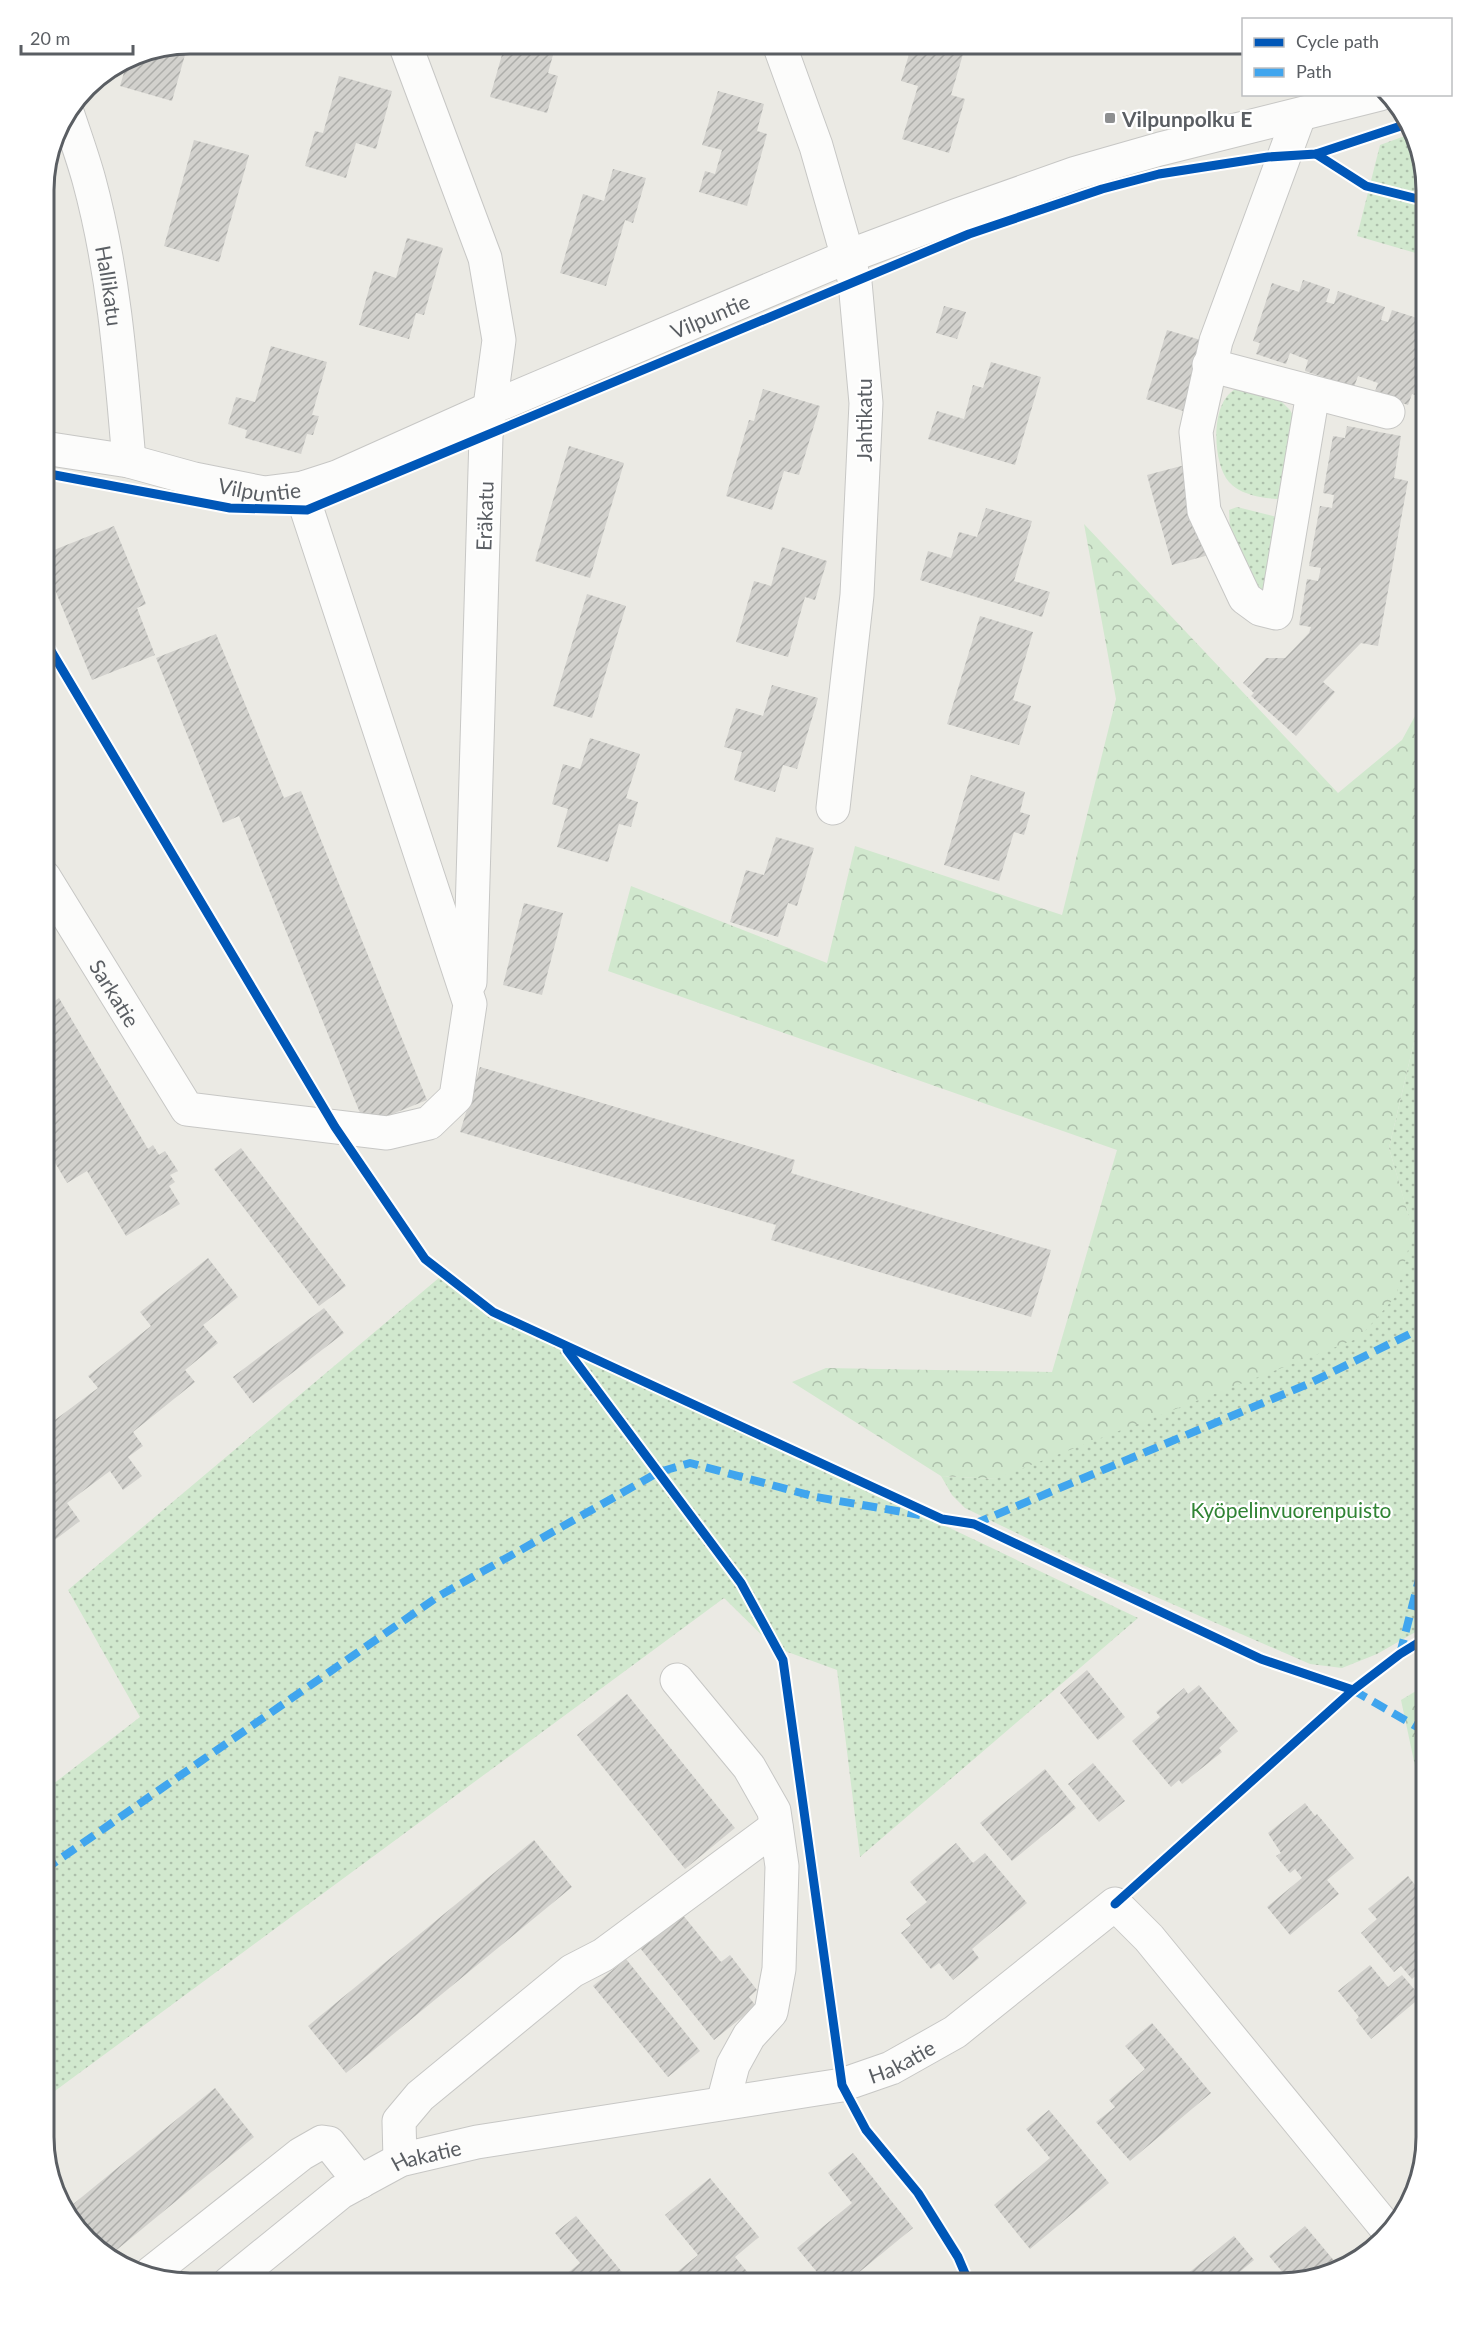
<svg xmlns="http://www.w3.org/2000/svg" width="1470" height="2327" viewBox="0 0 1470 2327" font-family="Lato,sans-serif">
<defs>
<pattern id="green-dots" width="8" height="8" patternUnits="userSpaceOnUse" patternTransform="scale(1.5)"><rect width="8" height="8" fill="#d1e8ce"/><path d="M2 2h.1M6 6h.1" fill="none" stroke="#adbfab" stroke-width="1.8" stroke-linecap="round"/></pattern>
<pattern id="forest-crowns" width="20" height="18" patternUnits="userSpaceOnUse" patternTransform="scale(1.5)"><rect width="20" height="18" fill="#d1e8ce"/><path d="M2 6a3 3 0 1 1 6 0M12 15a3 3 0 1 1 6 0" fill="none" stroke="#adbfab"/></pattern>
<pattern id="building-hatch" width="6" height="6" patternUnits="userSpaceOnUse" patternTransform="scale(1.5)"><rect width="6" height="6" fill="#d2d1cd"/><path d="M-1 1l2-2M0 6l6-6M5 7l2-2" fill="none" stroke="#adadaa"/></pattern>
</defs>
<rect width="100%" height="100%" fill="#ebeae4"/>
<!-- green -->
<g fill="url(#green-dots)">
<path d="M1413,133L1426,190V256L1357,236L1380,145Z"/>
<path d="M1236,389L1281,401L1290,410L1296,421L1281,499C1265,499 1240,495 1229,482C1212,463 1210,401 1236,389Z"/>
<path d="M1237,507L1277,517L1279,562L1258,599L1230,532L1229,510Z"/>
<path d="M1426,991V1626L1377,1654L1342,1668L1310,1664L1076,1562L965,1508L952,1495L941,1476L995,1479L1413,1232L1389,1148Z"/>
<path d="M440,1277L486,1315L632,1376L1138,1618L860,1857L837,1670L774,1647L724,1598L44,2099V1791L140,1717L68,1590Z"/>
</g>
<!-- forest -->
<g fill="url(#forest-crowns)">
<path d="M1084,524L1338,793L1402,740L1426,696V991L1389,1148L1413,1231L1396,1296L1359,1338L995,1479L941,1476L792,1382L826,1368L1052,1372L1117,1150L608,971L631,886L827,963L855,846L1062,915L1116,699Z"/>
<path d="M1426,1685V1791L1418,1780L1401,1700Z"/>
</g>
<!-- building -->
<g fill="url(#building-hatch)">
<path d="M188,44L172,101L120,86L128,59L134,55Z"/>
<path d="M505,44H556L548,73L558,76L547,113L490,97Z"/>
<path d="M912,44H966L951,95L965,99L949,153L902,139L918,86L901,81Z"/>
<path d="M339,76L392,91L376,149L356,143L346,178L305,166L315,131L323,133Z"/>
<path d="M718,91L764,104L757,131L767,134L747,206L699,192L705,171L715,174L722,150L702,145Z"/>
<path d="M194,140L249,155L219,262L164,246Z"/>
<path d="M613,169L646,178L633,223L625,220L606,286L560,273L583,194L604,201Z"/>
<path d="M407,238L443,248L424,315L416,313L409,339L359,325L374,271L396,278Z"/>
<path d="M1303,280L1330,289L1326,302L1334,304L1338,291L1385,307L1381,320L1388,322L1392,310L1420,319L1415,331L1426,335V383L1422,397L1412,394L1408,405L1374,394L1378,383L1358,376L1354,387L1305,371L1308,360L1290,353L1286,364L1256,354L1260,343L1253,341L1272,283L1299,292Z"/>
<path d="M944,306L966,312L957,339L936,333Z"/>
<path d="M1167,330L1204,341L1183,411L1146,399Z"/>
<path d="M271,346L327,362L312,415L319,416L313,435L307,434L301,454L245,438L247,430L228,424L236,397L255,402Z"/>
<path d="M991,362L1041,377L1015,465L928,439L937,411L964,419L973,385L983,388Z"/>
<path d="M763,389L820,406L799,475L784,471L772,510L726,496L749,420L754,421Z"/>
<path d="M1347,426L1401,436L1394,478L1408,481L1378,646L1361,643L1323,682L1335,692L1296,736L1251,696L1254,693L1243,683L1266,658H1285L1309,633L1311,627L1299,625L1307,579L1318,581L1321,568L1309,566L1320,506L1332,508L1334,495L1323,493L1333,436L1345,438Z"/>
<path d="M569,446L624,463L590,578L535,561Z"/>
<path d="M1185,465L1209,555L1172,565L1147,475Z"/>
<path d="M986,508L1032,521L1014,581L1050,592L1042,617L920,580L928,551L951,558L959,532L977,537Z"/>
<path d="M114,526L146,604L137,608L155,655L92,680L44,563V554Z"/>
<path d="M782,547L827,561L815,600L805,597L788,657L736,642L754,581L771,586Z"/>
<path d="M587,594L626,606L592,718L553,706Z"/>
<path d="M980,616L1033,632L1013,700L1031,706L1019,745L947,724Z"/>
<path d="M216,634L284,798L301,791L427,1100L365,1125L239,816L223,823L156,658Z"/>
<path d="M772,685L818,698L797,769L783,765L775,792L734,780L742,752L724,747L736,708L763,716Z"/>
<path d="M590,738L640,754L626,798L638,802L631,827L619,824L608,862L557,847L568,809L552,804L563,764L580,769Z"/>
<path d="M971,775L1025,792L1020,812L1030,815L1024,835L1014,832L999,881L944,865Z"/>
<path d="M776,837L814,848L797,906L788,903L778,937L730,922L746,870L764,875Z"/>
<path d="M524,903L563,913L542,995L503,985Z"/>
<path d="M59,998L148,1149L153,1145L159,1155L165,1151L178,1171L170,1175L175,1182L169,1186L180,1204L126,1236L87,1171L67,1183L44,1144V1008Z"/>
<path d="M480,1067L795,1160L791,1173L1051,1250L1031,1317L771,1240L776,1225L460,1132Z"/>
<path d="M241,1148L346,1286L319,1306L214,1169Z"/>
<path d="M208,1258L238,1297L203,1325L218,1343L185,1370L195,1382L133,1432L143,1446L128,1457L142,1476L123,1490L110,1471L67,1503L80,1521L52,1542L44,1531V1428L98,1388L88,1376L151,1326L140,1312Z"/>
<path d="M324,1308L344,1333L253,1403L233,1377Z"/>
<path d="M1087,1670L1125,1717L1098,1740L1060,1693Z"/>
<path d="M1199,1685L1238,1731L1219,1748L1222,1752L1182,1784L1179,1780L1171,1787L1132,1741L1160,1717L1156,1712L1184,1688L1188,1694Z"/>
<path d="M627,1694L735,1828L685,1869L577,1735Z"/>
<path d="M1093,1763L1125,1801L1099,1822L1068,1784Z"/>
<path d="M1045,1769L1076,1808L1012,1861L980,1823Z"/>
<path d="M1305,1803L1315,1816L1317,1814L1354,1858L1327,1880L1339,1894L1290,1935L1267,1907L1302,1878L1295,1869L1290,1873L1276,1856L1281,1853L1268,1833Z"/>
<path d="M534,1840L572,1887L346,2073L308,2026Z"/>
<path d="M956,1843L973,1863L985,1853L1027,1903L972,1949L979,1958L953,1980L939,1963L931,1969L901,1933L911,1925L906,1919L927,1902L910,1882Z"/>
<path d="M1408,1876L1426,1899V1980L1420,1972L1412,1979L1401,1966L1394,1972L1361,1933L1377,1919L1368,1909Z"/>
<path d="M682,1914L721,1962L730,1955L757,1990L749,1997L756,2006L714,2040L640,1948Z"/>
<path d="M626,1959L700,2051L668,2077L593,1986Z"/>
<path d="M1370,1965L1388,1987L1402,1975L1421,1997L1371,2039L1356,2020L1359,2017L1338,1991Z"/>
<path d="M1152,2023L1211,2093L1130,2161L1096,2122L1115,2107L1109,2100L1145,2069L1125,2046Z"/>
<path d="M215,2088L254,2137L108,2257L66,2210Z"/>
<path d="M1049,2110L1109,2183L1030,2249L994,2205L1050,2158L1026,2129Z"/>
<path d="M853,2153L913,2228L846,2283H826L797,2248L852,2203L828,2173Z"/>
<path d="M710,2178L759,2237L735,2257L754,2280L749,2283H676L671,2277L698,2255L665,2215Z"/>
<path d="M576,2216L631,2283H555L580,2263L555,2233Z"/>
<path d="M1305,2226L1341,2269L1290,2281L1269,2256Z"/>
<path d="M1234,2236L1254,2260L1230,2280L1234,2283H1193L1186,2275Z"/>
</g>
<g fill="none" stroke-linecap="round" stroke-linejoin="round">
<!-- minor casing -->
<g stroke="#c7c7c5" stroke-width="35">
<g id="minor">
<path d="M405,44L485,258L499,340L486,436L470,982"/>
<path d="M779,44L816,146L855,282L866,403L857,595L833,808"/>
<path id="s1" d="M68,115C75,136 83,158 89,180C114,272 121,366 129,461"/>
<path d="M1299,116L1216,341L1196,432L1204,511L1245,598L1260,609L1276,613L1313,393"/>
<path d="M1209,365L1388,412"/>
<path id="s2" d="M44,448L129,461L194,479L264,493L303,488L337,477L491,408L849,256L958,215L1076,173L1160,149L1380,94"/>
<path id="s3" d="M44,877L187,1109L387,1133L429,1123L456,1097L470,1004L307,510L303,488"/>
<path d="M677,1680L749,1767L774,1811L782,1866L779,1969L771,2012L749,2036L733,2065L723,2103"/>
<path d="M400,2160L399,2121L420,2096L572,1971L603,1955L776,1827"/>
<path d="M151,2273L301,2154L322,2142L329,2143L360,2182"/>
<path id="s4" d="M229,2283L341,2192L400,2160L477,2142L842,2085L891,2068L955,2032L1115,1904L1149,1938L1387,2229"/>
</g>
</g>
<!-- minor -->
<use href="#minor" stroke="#fcfcfb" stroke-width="33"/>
<!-- quiet -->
<g stroke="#40a5ee" stroke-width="8" stroke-dasharray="15 8" stroke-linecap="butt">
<path d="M974,1524L1308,1384L1426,1326"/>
<path d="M1400,1654L1426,1552"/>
<path d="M1353,1690L1426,1732"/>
<path d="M44,1870L439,1596L659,1472L690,1463L816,1497L920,1515"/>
</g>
<!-- cycleway casing -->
<g stroke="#fff" stroke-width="13">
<g id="cycleway">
<path d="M1316,154L1366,186L1426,201"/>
<path d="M44,473L230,508L307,510L969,234L1102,189L1159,174L1268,157L1316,154L1410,123"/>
<path d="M44,639L335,1127L425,1259L493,1312L942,1519L974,1524L1261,1659L1353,1690"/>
<path d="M567,1350L741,1583L783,1660L842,2085L866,2130L918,2193L958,2257L969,2283"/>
<path d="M1115,1904L1353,1690L1400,1654L1426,1638"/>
</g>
</g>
<!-- cycleway -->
<use href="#cycleway" stroke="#0057b8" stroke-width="9"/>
</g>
<!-- markers -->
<rect fill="#8d8f90" stroke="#fff" stroke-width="2" x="1104" y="112" width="12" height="12" rx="3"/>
<g text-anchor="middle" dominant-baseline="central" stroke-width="4.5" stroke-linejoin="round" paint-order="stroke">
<!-- poi labels -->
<g font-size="21" font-weight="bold" fill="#5a5e63" stroke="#fff" text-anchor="start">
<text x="1122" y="118">Vilpunpolku E</text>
</g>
<!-- street labels -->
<g font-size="21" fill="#5a5e63" stroke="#fff">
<text stroke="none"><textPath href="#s1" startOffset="176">Hallikatu</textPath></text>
<text stroke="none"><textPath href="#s2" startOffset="706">Vilpuntie</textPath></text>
<text transform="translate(863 420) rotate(-90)">Jahtikatu</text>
<text stroke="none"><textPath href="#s2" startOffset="220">Vilpuntie</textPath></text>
<text transform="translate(484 516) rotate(-88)">Eräkatu</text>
<text stroke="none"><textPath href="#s3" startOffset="136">Sarkatie</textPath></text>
<text stroke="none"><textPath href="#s4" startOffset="724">Hakatie</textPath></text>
<text stroke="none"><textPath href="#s4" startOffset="238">Hakatie</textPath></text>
</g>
<!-- park labels -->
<g font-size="21" fill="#308434" stroke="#fff">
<text x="1291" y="1509">Kyöpelinvuorenpuisto</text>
</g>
</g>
<!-- crop -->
<path d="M0 0H1470V2327H0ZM190 54H1280A136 136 0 0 1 1416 190V2137A136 136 0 0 1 1280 2273H190A136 136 0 0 1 54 2137V190A136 136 0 0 1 190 54Z" fill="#fff" fill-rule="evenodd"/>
<path fill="none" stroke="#5a5e63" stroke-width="3" d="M190 54H1280A136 136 0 0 1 1416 190V2137A136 136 0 0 1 1280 2273H190A136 136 0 0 1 54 2137V190A136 136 0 0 1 190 54Z"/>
<!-- legend -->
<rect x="1242" y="18" width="210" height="78" fill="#ffffff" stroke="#bdbfc1" stroke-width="1.5"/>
<rect x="1254" y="38" width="30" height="9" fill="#0057b8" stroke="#bdbfc1" stroke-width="1.5"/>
<text x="1296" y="48" font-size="18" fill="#5a5e63">Cycle path</text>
<rect x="1254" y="68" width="30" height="9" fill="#40a5ee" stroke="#bdbfc1" stroke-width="1.5"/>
<text x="1296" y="78" font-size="18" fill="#5a5e63">Path</text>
<!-- scale -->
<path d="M21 45v9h112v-9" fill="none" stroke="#5a5e63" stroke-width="3"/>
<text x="30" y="45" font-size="18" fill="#5a5e63" stroke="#ffffff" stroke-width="4.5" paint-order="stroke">20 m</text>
</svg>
